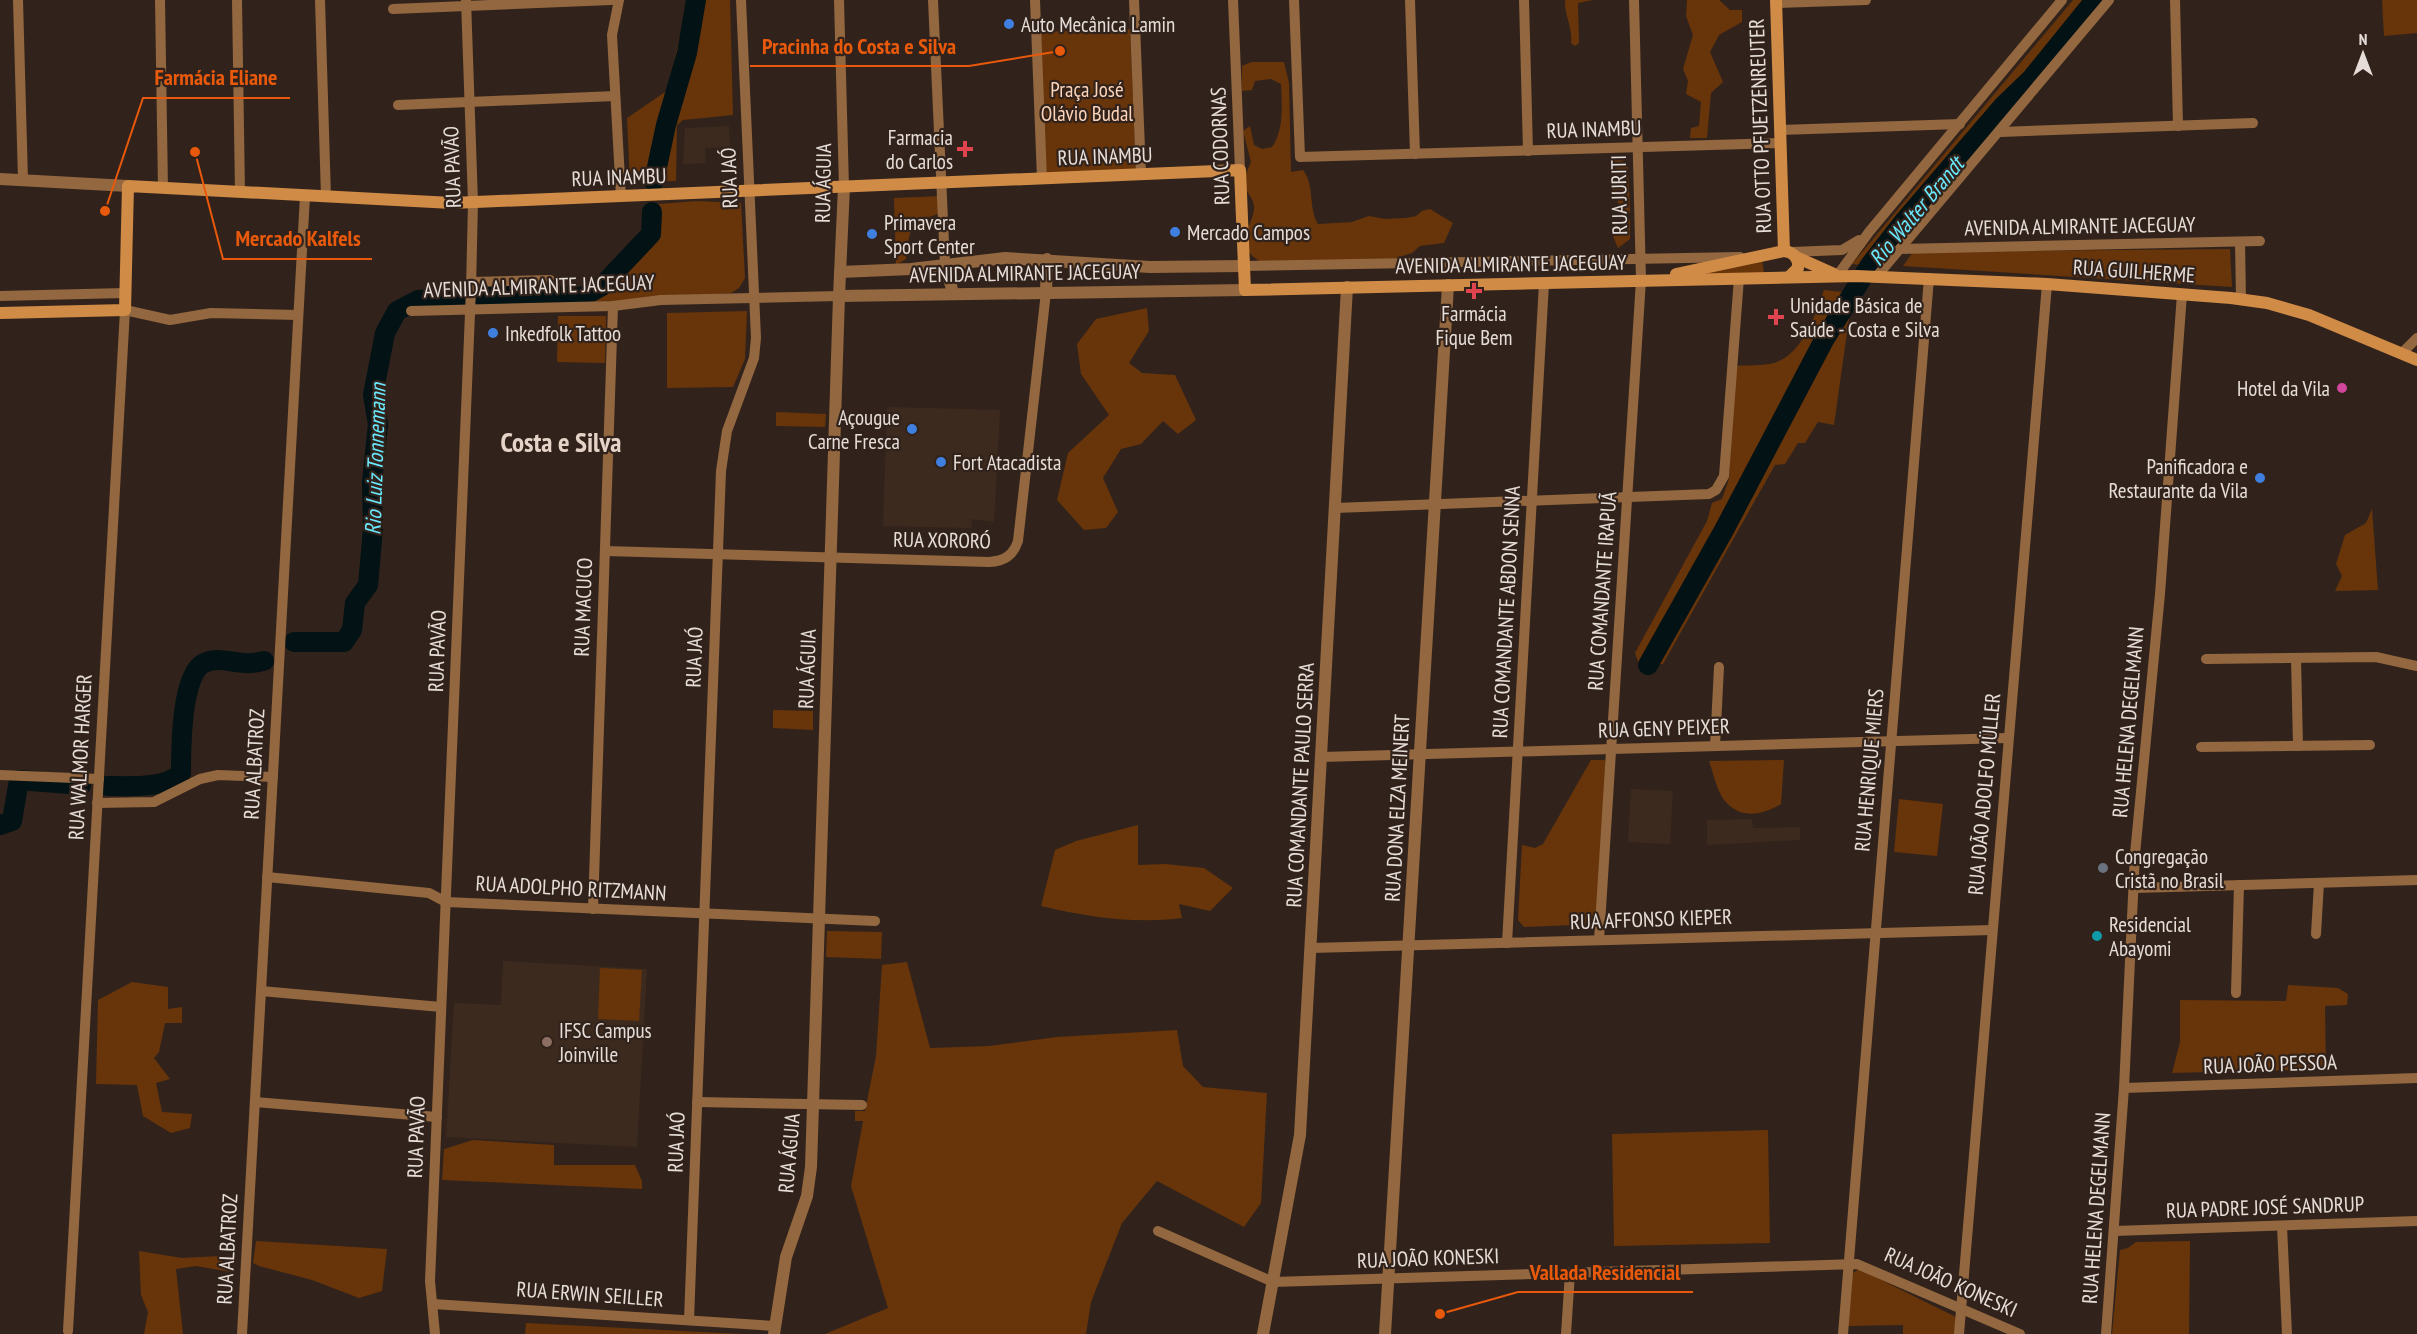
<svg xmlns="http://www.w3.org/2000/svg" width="2417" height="1334" viewBox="0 0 2417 1334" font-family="'PT Sans Narrow',sans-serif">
<rect width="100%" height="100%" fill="#31231b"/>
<!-- built -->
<g fill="#3d2a1e">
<path d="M729,126L730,147L705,148L706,163L683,164L685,128Z"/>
<path d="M887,407L1000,410L994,522L971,519L972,528L883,526Z"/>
<path d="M1631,789L1673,791L1670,844L1628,842Z"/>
<path d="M1752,819L1753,828L1800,827V840L1707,845V820Z"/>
<path d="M503,961L647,969L637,1147L446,1137L454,1003L501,1005Z"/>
</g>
<!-- green -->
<g fill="#68340a">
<path d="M688,0H730L733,115L683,120L677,125L676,181L630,182L627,118L668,90Z"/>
<path d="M1565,0H1593L1578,3L1579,43L1575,46L1571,43C1573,28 1564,14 1565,0Z"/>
<path d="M1687,0H1719L1730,10H1742V22L1719,35L1710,52L1723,82L1711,93L1707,138H1690L1691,128L1699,126L1701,102L1686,94L1688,81L1683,69L1693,35L1686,16Z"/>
<path d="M2073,0H2099L1880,267L1852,264Z"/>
<path d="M2382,0H2417V33L2384,36Z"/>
<path d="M1130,29L1136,170L1043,174L1038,32Z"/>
<path d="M1251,62H1284L1289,83L1291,172L1303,170C1315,185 1308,208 1318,224L1352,222L1369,216L1385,219L1406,218L1416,216L1422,211L1430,209L1453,223L1444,243L1420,246L1412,253L1390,260L1259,261C1231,242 1252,229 1254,209C1255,199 1246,192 1242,183L1251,162L1243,131L1250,126L1254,145L1262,149L1272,147C1284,130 1282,105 1281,84L1271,79L1255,81L1252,90L1242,91V66Z"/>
<path d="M1621,159L1628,166L1630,213L1623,211L1612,192V160Z"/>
<path d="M941,196V213C909,223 910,227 906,259L896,265L894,198Z"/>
<path d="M697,201L741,203L745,278L739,288L731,293L623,301L495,304L484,303L479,299L480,292L578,294L593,288L612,268L619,254L639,237L648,209L658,204Z"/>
<path d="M1630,219V239L1618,248L1613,236L1620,230L1622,220Z"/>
<path d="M2230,249L2232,287L1903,266L1913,252Z"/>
<path d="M1762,260L1764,274L1681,277Z"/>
<path d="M1824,290L1852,293L1853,290L1834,425L1818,422L1805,443H1798L1785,464L1775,465L1663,664H1639L1635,653L1707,521L1712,503L1722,499L1729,479L1735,366C1748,365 1762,366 1774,363C1803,354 1815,315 1824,290Z"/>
<path d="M1147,308L1149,331L1129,363L1142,373L1175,375L1196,420L1178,434L1163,421L1141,444L1121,449L1103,478L1118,512L1106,528L1084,530L1057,500L1068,453L1109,415L1081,374L1077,344L1096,319Z"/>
<path d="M747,311L745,359L733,387L667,388V313Z"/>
<path d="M558,316H606L605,363L557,362Z"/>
<path d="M776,412L826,414L825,427L776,426Z"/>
<path d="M2372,509L2378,590L2335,591L2342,576L2336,564L2345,535L2366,523Z"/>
<path d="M773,710L813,711V730L773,728Z"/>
<path d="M1591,760H1604L1611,765L1599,924L1524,927L1518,920L1522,845L1535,848L1543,844Z"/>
<path d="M1784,760L1781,804C1763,815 1741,820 1725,801C1717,792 1713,772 1709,761Z"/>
<path d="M1899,799L1943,804L1937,856L1894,852Z"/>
<path d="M1138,825V865L1165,864L1204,868L1233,888L1210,911L1179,904L1182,918C1135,924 1087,917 1041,906L1055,850L1076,841Z"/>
<path d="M827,931L882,932L881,959L826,957Z"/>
<path d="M907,962L930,1048L989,1046L1057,1037L1177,1030L1183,1066L1203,1087L1267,1093L1261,1203L1244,1227L1157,1181L1122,1223L1091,1302L1086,1334H825L888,1308L851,1186L863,1121H855V1111H865L876,1056L882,965Z"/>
<path d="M600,968L642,970L639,1021L598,1019Z"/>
<path d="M132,982L168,987V1009L182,1007V1023H165L159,1052L154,1058L170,1079L156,1083L162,1112L192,1114L190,1128L171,1133L143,1116L137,1085L96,1084L98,1000Z"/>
<path d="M2288,985L2338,988L2348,994L2347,1005L2325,1006L2326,1069L2172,1073L2180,1042V1000L2286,1001Z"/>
<path d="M1768,1130L1770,1243L1614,1246L1612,1134Z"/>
<path d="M473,1140L554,1145V1165H635L642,1181V1189L442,1180L444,1149Z"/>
<path d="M256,1241L387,1249L382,1291L359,1298L312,1280L259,1266L253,1263Z"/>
<path d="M2190,1241L2189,1334H2112L2120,1250L2128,1248L2136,1242Z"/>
<path d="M139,1251L182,1258L221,1256L232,1263L231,1272L196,1266L176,1269L183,1334H144L148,1312L141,1295Z"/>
<path d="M1859,1269L1956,1317L1955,1334H1903V1325L1846,1326L1850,1275Z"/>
<path d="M526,1323L742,1334H525Z"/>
</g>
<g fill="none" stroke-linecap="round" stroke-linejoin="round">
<!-- river -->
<g stroke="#031215" stroke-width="20">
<path d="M654,181L666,125L687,53L696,0"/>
<path d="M294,642H344L352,630L355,603L368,585L373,529L372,482L378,424L373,395L385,333L397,311L418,300L501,294L582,297L602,286L651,234L652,212"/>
<path d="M1648,665L1724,530L1824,340L1870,265L1905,220L2003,106L2031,79L2095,0"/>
<path d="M107,786C129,786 165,789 181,773C181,749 181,674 204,663C219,656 231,663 245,663C251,664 258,662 264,661"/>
<path d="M0,825L12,821L19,780L81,785"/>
</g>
<!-- minor -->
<g stroke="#93673f" stroke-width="10">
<path d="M18,0L23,180"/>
<path d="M160,0L163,188"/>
<path d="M237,0L240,192"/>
<path d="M320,0L326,197"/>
<path d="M619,0L612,35L621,197"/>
<path d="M839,0L844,187"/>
<path d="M933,0L945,264"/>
<path d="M1035,0L1042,179"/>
<path d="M1134,0L1141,174"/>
<path d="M1233,0L1240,170"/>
<path d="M1294,0L1300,157L1780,143"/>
<path d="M1410,0L1415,154"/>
<path d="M1524,0L1528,151"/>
<path d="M2175,0L2178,126"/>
<path d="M1776,3L1866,0"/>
<path d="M393,9L611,0"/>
<path d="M398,105L615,96"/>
<path d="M1780,130L1960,124"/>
<path d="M2000,132L2253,123"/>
<path d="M2240,242L2241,299"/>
<path d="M1900,249L2260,241"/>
<path d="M1791,252L1842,250L1859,240"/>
<path d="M1244,266L1740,257"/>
<path d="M1837,276L1869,232L2062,0"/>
<path d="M1877,276L2109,0"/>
<path d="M472,282L550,280"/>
<path d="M0,296L125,293"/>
<path d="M411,311L613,306L661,300L839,296"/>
<path d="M2402,353L2417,338"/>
<path d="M1335,508L1709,494L1716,490L1724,476L1739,278"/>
<path d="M605,551L989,562C1004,561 1013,556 1018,541L1046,292"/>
<path d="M2296,658L2298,746"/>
<path d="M2206,659L2376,657L2417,666"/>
<path d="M1715,746L1719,667"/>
<path d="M2201,747L2370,745"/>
<path d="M1321,757L2008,738"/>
<path d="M0,775L99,779"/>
<path d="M97,803L154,802L200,779L218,775L273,777"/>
<path d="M267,877L429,893L446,902L875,921"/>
<path d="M2134,888L2417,880"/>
<path d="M593,909L613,306"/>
<path d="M2316,934L2319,883"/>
<path d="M1599,940L1641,280L1634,0"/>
<path d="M1507,943L1544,283"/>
<path d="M1311,948L1992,930"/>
<path d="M261,991L441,1007"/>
<path d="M2236,993L2239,885"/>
<path d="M2124,1088L2417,1078"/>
<path d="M255,1102L437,1117"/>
<path d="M697,1102L862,1105"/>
<path d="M2282,1226L2287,1334"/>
<path d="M1158,1231L1273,1282L1857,1264L2020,1334"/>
<path d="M2114,1231L2417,1221"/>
<path d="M433,1304L775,1326"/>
<path d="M689,1320L721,471L727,431L754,358L756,338L741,0"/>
<path d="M68,1331L125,310L170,320L211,313L298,315"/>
<path d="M242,1334L305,196"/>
<path d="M435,1334L430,1281L471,289L473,202L466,0"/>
<path d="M1566,1334L1570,1273"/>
<path d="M1843,1334L1929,278"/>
<path d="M1959,1334L2047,284"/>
<path d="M2106,1334L2124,1088L2135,854L2160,594L2182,294"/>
</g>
<!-- tertiary -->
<g stroke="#93673f" stroke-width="12">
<path d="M0,179L128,186"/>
<path d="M945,264L953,293"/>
<path d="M840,272L911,269L1005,258L1150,267L1244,266"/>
<path d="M1046,292L1047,259"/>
<path d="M839,296L1245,290"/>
<path d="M774,1334L786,1257L807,1196L811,1167L839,296L844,187"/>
<path d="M1263,1334L1300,1135L1347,287"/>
<path d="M1385,1334L1448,285"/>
</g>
<!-- secondary -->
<g stroke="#d08b47" stroke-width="12">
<path d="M1776,0L1784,251"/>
<path d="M1796,257L1834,274"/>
<path d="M1676,274L1784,251C1794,252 1799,259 1798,268L1789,277"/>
<path d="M0,313L125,310L128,186L452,203L1240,170L1245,290L1856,276L2047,284L2231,298L2267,303L2309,315L2417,360"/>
</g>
</g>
<!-- markers -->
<g fill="#3f7fe0" stroke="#31231b" stroke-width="2">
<circle cx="1009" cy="24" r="6"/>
<circle cx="1175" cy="232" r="6"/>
<circle cx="872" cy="234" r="6"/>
<circle cx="493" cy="333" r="6"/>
<circle cx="912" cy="429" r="6"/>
<circle cx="941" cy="462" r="6"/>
<circle cx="2260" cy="478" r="6"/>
</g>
<g fill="#e0444e" stroke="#31231b" stroke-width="2">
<path d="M962 140h6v6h6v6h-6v6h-6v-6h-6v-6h6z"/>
<path d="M1471 282h6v6h6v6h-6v6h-6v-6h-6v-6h6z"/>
<path d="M1773 308h6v6h6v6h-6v6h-6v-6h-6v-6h6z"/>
</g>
<circle fill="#d1479c" stroke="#31231b" stroke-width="2" cx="2342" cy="388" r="6"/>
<circle fill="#6b7280" stroke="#31231b" stroke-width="2" cx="2103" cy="868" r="6"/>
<circle fill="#0f9aa8" stroke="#31231b" stroke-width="2" cx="2097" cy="936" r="6"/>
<circle fill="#8d6e63" stroke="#31231b" stroke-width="2" cx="547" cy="1042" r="6"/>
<g text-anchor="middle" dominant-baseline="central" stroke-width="4.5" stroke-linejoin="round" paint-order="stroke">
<!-- poi labels -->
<g font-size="21" fill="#e6ddd8" stroke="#31231b" text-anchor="start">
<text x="1021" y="24">Auto Mecânica Lamin</text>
<text x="953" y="137" text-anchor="end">Farmacia<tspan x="953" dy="24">do Carlos</tspan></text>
<text x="884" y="222">Primavera<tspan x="884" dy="24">Sport Center</tspan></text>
<text x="1187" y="232">Mercado Campos</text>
<text x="1790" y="305">Unidade Básica de<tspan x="1790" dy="24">Saúde - Costa e Silva</tspan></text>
<text x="1474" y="313" text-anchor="middle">Farmácia<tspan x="1474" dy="24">Fique Bem</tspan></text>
<text x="505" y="333">Inkedfolk Tattoo</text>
<text x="2330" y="388" text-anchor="end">Hotel da Vila</text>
<text x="900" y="417" text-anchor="end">Açougue<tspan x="900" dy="24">Carne Fresca</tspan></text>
<text x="953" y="462">Fort Atacadista</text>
<text x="2248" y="466" text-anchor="end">Panificadora e<tspan x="2248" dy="24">Restaurante da Vila</tspan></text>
<text x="2115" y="856">Congregação<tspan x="2115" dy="24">Cristã no Brasil</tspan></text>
<text x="2109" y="924">Residencial<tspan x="2109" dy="24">Abayomi</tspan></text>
<text x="559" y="1030">IFSC Campus<tspan x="559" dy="24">Joinville</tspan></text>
</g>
<!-- park labels -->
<g font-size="21" fill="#fdd4ba" stroke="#31231b">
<text x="1087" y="89">Praça José<tspan x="1087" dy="24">Olávio Budal</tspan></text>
</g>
<!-- street labels -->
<g font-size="21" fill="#e6ddd8" stroke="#31231b">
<text transform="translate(1760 126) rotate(-92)">RUA OTTO PFUETZENREUTER</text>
<text transform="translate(1594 129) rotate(-2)">RUA INAMBU</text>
<text transform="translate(1220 146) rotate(-92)">RUA CODORNAS</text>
<text transform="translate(1105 156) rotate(-2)">RUA INAMBU</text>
<text transform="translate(452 167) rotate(-92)">RUA PAVÃO</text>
<text transform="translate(619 177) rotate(-2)">RUA INAMBU</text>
<text transform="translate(729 178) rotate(-92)">RUA JAÓ</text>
<text transform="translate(823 183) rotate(-89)">RUA ÁGUIA</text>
<text transform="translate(1619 195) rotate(-91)">RUA JURITI</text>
<text transform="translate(2080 226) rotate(-1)">AVENIDA ALMIRANTE JACEGUAY</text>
<text transform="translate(1511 264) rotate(-1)">AVENIDA ALMIRANTE JACEGUAY</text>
<text transform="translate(2134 271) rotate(4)">RUA GUILHERME</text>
<text transform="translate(1025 273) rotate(-1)">AVENIDA ALMIRANTE JACEGUAY</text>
<text transform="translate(539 286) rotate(-2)">AVENIDA ALMIRANTE JACEGUAY</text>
<text transform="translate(942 540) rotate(1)">RUA XORORÓ</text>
<text transform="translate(1602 591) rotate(-86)">RUA COMANDANTE IRAPUÃ</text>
<text transform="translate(583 607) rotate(-88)">RUA MACUCO</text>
<text transform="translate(1506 612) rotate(-87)">RUA COMANDANTE ABDON SENNA</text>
<text transform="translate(437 651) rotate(-88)">RUA PAVÃO</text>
<text transform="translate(694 657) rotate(-88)">RUA JAÓ</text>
<text transform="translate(807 669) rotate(-88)">RUA ÁGUIA</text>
<text transform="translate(2128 722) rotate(-85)">RUA HELENA DEGELMANN</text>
<text transform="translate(1664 728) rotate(-2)">RUA GENY PEIXER</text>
<text transform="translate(80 757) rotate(-87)">RUA WALMOR HARGER</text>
<text transform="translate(254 764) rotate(-87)">RUA ALBATROZ</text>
<text transform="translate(1869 770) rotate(-85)">RUA HENRIQUE MIERS</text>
<text transform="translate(1300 785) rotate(-87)">RUA COMANDANTE PAULO SERRA</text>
<text transform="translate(1984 794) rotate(-85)">RUA JOÃO ADOLFO MÜLLER</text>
<text transform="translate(1397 808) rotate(-87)">RUA DONA ELZA MEINERT</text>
<text transform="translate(571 888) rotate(3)">RUA ADOLPHO RITZMANN</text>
<text transform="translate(1651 919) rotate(-2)">RUA AFFONSO KIEPER</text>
<text transform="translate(2270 1064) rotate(-2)">RUA JOÃO PESSOA</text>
<text transform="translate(416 1137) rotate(-88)">RUA PAVÃO</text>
<text transform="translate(676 1142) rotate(-88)">RUA JAÓ</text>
<text transform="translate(789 1153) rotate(-85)">RUA ÁGUIA</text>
<text transform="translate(2265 1207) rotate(-2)">RUA PADRE JOSÉ SANDRUP</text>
<text transform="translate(2096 1208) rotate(-86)">RUA HELENA DEGELMANN</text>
<text transform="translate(227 1249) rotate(-87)">RUA ALBATROZ</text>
<text transform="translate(1428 1258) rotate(-2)">RUA JOÃO KONESKI</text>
<text transform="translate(1951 1282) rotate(24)">RUA JOÃO KONESKI</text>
<text transform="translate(590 1294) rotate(4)">RUA ERWIN SEILLER</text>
</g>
<!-- water labels -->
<g font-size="22" font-style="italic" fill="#6aeaff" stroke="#31231b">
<text transform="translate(1916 211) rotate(-50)">Rio Walter Brandt</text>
<text transform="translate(375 459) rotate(-88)">Rio Luiz Tonnemann</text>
</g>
<!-- district labels -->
<g font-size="27" font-weight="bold" fill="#e5d3c8" stroke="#31231b">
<text x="561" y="442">Costa e Silva</text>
</g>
</g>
<!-- callouts -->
<path fill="none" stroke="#e8590c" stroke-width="2" d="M1060 51L969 66H750M105 211L143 98H290M195 152L223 259H372M1440 1314L1518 1292H1693"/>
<g fill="#e8590c" stroke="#31231b" stroke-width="2">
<circle cx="1060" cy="51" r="6"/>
<circle cx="105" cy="211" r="6"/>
<circle cx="195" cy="152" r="6"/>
<circle cx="1440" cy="1314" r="6"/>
</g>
<g font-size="22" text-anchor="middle" font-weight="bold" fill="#e8590c" stroke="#31231b" stroke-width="4.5" stroke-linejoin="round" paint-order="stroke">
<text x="859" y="54">Pracinha do Costa e Silva</text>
<text x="216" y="85">Farmácia Eliane</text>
<text x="298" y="246">Mercado Kalfels</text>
<text x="1605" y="1280">Vallada Residencial</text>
</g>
<!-- north arrow -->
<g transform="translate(2363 54)" stroke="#31231b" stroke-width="4.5" paint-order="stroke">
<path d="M0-4.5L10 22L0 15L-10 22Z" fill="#e6ddd8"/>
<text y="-9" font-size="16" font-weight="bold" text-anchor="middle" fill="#e6ddd8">N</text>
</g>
</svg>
